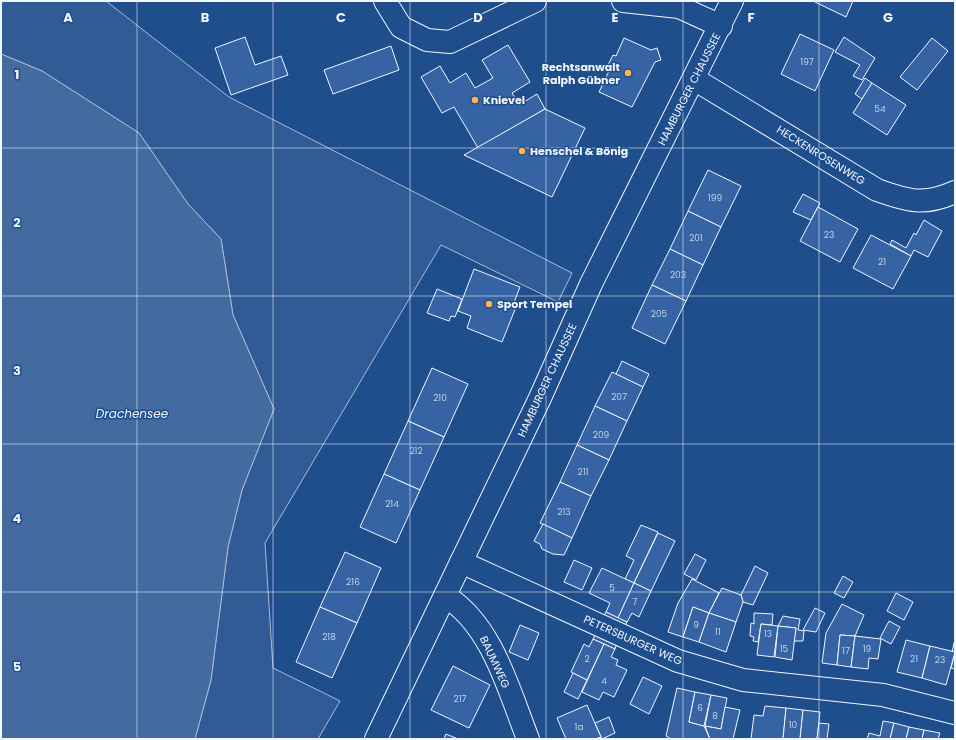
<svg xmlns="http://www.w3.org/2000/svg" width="956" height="740" viewBox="0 0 956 740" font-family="Poppins,sans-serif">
<rect width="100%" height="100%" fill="#1f4e8c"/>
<!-- built -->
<path fill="#305b95" stroke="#a8bbd7" d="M1,1H106L229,97L572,273L558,302L441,245L265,543L273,668L340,701L318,739H195L211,680L228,547L242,490L274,409L233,315L221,239L188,204L139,133L42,71L1,54Z"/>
<!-- water -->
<path fill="#446ba0" stroke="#a8bbd7" d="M1,54L42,71L139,133L188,204L221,239L233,315L274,409L242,490L228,547L211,680L195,739H1Z"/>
<!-- building -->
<g fill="#3563a3" stroke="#f2f6ff">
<path d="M813,1H853L846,17Z"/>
<path d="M800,34L834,50L815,91L781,74Z"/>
<path d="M245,37L255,65L281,56L288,75L231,95L215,48Z"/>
<path d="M844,37L875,58L862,80L853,76L860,65L835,52Z"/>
<path d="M624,38L651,50L657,48L661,60L655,62L632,107L599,92L609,71L606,69L613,55L616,56Z"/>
<path d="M932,38L948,51L917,90L900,77Z"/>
<path d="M508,45L530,82L512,93L519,105L537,94L545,109L478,148L454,107L442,113L421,77L440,66L450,83L466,73L475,88L493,78L482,60Z"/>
<path d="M391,46L399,70L333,94L324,70Z"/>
<path d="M865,78L872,83L862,99L855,94Z"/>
<path d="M872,83L906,105L887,135L853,113Z"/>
<path d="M545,109L585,128L552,197L464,155Z"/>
<path d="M708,170L741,186L721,227L688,211Z"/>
<path d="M803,194L820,203L811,220L793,212Z"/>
<path d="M818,207L858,229L840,262L800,241Z"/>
<path d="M688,211L721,227L703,265L670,249Z"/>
<path d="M924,220L942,231L928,257L914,250L911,256L890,244L892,240L906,248L914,233L916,235Z"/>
<path d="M871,235L911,256L893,289L853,268Z"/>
<path d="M670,249L703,265L686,301L652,285Z"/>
<path d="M474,269L520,287L513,305L516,307L502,342L467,328L471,316L458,311Z"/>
<path d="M652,285L686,301L665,344L632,328Z"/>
<path d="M437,289L462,299L455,317L451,316L449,321L427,313Z"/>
<path d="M622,361L649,374L643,387L616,374Z"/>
<path d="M432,368L468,384L444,437L408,421Z"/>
<path d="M612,372L643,387L627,421L595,406Z"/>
<path d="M595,406L627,421L609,460L577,445Z"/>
<path d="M408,421L444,437L420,490L384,474Z"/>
<path d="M577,445L609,460L591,496L560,482Z"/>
<path d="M384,474L420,490L396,543L360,527Z"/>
<path d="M560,482L591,496L572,538L540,523Z"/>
<path d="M543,524L572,538L564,555L553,554L542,549L540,544L534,541Z"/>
<path d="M641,525L658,532L634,583L625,579L634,560L626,556Z"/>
<path d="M658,533L675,541L651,591L634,583Z"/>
<path d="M345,552L381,568L357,623L320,607Z"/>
<path d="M695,554L706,560L696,580L684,574Z"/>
<path d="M574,560L592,568L582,590L564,582Z"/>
<path d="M755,566L768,573L753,605L743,602L741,595Z"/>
<path d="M602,568L634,583L618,618L606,612L610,603L589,593Z"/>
<path d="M843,576L853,582L844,598L834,593Z"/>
<path d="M692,579L719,593L709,613L693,607L683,637L668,632L678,603Z"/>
<path d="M634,583L651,591L639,617L632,613L627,622L618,618Z"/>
<path d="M722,588L741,595L743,602L736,622L709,613Z"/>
<path d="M896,593L913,602L904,620L887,611Z"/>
<path d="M842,604L864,615L855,636L840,635L837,665L822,663L826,633Z"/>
<path d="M320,607L357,623L332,678L296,662Z"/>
<path d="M693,607L709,613L699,642L683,637Z"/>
<path d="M815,608L825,613L816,632L803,630Z"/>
<path d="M606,612L627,622L624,628L603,618Z"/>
<path d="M709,613L736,622L726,652L699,642Z"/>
<path d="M754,613L773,614L772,625L761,624L758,642L753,641L754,637L750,636L751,623L754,624Z"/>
<path d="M783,616L800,619L798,630L804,631L803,641H794L796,628L778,626Z"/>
<path d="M889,621L900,627L891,644L880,638Z"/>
<path d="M761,624L778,626L774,657L757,655Z"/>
<path d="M520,625L539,633L528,660L509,652Z"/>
<path d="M778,626L796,628L792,660L775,657Z"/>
<path d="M596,633L617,643L615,649L593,639Z"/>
<path d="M840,635L855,636L851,667L837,665Z"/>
<path d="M855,636L881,639L878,659L869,658L868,669L851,667Z"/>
<path d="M593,639L604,644L587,680L571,672L584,644L589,647Z"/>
<path d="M955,639V669L951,668L955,652H952Z"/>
<path d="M906,640L930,646L922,678L897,672Z"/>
<path d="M604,644L615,649L611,657L618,660L616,665L627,670L614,697L603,692L599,700L582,692Z"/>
<path d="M930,646L955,652L946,685L922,678Z"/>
<path d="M453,666L490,685L469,728L431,710Z"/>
<path d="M573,673L587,680L578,699L564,692Z"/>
<path d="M643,677L662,686L649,714L630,704Z"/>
<path d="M677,688L695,692L689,722L704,726L710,739H671L666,736Z"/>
<path d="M695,692L711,695L704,726L689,722Z"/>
<path d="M711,695L727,698L721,729L705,726Z"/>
<path d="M587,705L601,737L595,739H566L557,718Z"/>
<path d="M765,706L786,708L783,739H751L754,715L763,716Z"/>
<path d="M725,707L740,710L733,739H710L705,726L721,729Z"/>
<path d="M786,708L803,710L800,739H783Z"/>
<path d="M803,710L820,712L817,739H800Z"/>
<path d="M609,717L615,733L602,739L595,723Z"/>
<path d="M883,721L894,723L890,739H867L869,733L880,736Z"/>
<path d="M819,723L829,724L827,739H817Z"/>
<path d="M894,723L909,727L906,739H890Z"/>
<path d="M909,727L924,730L922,739H906Z"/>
<path d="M924,730L940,733L938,739H922Z"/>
<path d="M446,734L458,739H444Z"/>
</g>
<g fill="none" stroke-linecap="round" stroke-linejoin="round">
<!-- minor casing -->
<g stroke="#f2f6ff" stroke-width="24">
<g id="minor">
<path d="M385,1L401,27L427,40L450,42L535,1"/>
<path d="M623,1L679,7L721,26"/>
<path d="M694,79L877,190C908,201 924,206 955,192"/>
<path d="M461,562L678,661L743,680L883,695L955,713"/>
<path d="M445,596C492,624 509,691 528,739"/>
</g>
</g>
<!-- major casing -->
<g stroke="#f2f6ff" stroke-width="24">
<path id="major" d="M376,739L540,398L591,284L732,1"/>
</g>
<!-- minor -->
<use href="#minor" stroke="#1f4e8c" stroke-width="22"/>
<!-- major -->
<use href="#major" stroke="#1f4e8c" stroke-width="22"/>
</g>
<!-- grid -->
<path fill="none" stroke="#f2f6ff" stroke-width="1" stroke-opacity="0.55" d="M137,1V739M273,1V739M410,1V739M546,1V739M683,1V739M819,1V739M1,148H955M1,296H955M1,444H955M1,592H955"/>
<!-- markers -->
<g fill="#ffb74d" stroke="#1f4e8c" stroke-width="1.5">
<circle cx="628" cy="73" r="4"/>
<circle cx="475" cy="100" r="4"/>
<circle cx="522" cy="151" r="4"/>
<circle cx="489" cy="304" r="4"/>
</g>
<g text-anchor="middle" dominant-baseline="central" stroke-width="3" stroke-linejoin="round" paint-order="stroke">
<!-- number labels -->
<g font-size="9" fill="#c3d1e8">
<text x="807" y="62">197</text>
<text x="880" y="109">54</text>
<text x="715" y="198">199</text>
<text x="829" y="235">23</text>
<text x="696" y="238">201</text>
<text x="882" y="262">21</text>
<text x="678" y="275">203</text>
<text x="659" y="314">205</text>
<text x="619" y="397">207</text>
<text x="440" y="398">210</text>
<text x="601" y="435">209</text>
<text x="416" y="451">212</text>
<text x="583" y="472">211</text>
<text x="392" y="504">214</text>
<text x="564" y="512">213</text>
<text x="353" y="582">216</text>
<text x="612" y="588">5</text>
<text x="635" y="602">7</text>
<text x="696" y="625">9</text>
<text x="718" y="632">11</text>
<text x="768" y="634">13</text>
<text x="329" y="637">218</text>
<text x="784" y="649">15</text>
<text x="867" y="649">19</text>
<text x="846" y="651">17</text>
<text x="587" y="659">2</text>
<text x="914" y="659">21</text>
<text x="940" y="660">23</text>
<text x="604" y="681">4</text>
<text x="460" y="699">217</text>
<text x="700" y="708">6</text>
<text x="715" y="716">8</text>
<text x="793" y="725">10</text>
<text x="579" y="727">1a</text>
</g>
<!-- poi labels -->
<g font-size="11" font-weight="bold" fill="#f2f6ff" stroke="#1f4e8c" text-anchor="start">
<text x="620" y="67" text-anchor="end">Rechtsanwalt<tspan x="620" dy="13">Ralph Gübner</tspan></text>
<text x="483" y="100">Knievel</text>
<text x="530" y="151">Henschel &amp; Bönig</text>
<text x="497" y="304">Sport Tempel</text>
</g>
<!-- street labels -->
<g font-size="11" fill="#f2f6ff" stroke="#1f4e8c">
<text transform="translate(689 89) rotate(-63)">HAMBURGER CHAUSSEE</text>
<text transform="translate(821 155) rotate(32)">HECKENROSENWEG</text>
<text transform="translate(547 380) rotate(-65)">HAMBURGER CHAUSSEE</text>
<text transform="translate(633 640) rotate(24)">PETERSBURGER WEG</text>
<text transform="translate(495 662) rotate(65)">BAUMWEG</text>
</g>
<!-- water labels -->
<g font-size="12" font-style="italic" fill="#f2f6ff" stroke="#1f4e8c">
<text x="132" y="413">Drachensee</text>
</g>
</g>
<g font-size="13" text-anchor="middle" font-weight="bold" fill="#f2f6ff" stroke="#1f4e8c" stroke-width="3" stroke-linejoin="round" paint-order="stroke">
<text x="68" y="22">A</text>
<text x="205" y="22">B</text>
<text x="341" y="22">C</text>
<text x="478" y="22">D</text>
<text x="615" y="22">E</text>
<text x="751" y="22">F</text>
<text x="888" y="22">G</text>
<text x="17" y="79">1</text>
<text x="17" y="227">2</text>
<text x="17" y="375">3</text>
<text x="17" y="523">4</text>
<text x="17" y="671">5</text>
</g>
<!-- border -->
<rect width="956" height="740" fill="none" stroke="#f2f6ff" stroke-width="4"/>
</svg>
